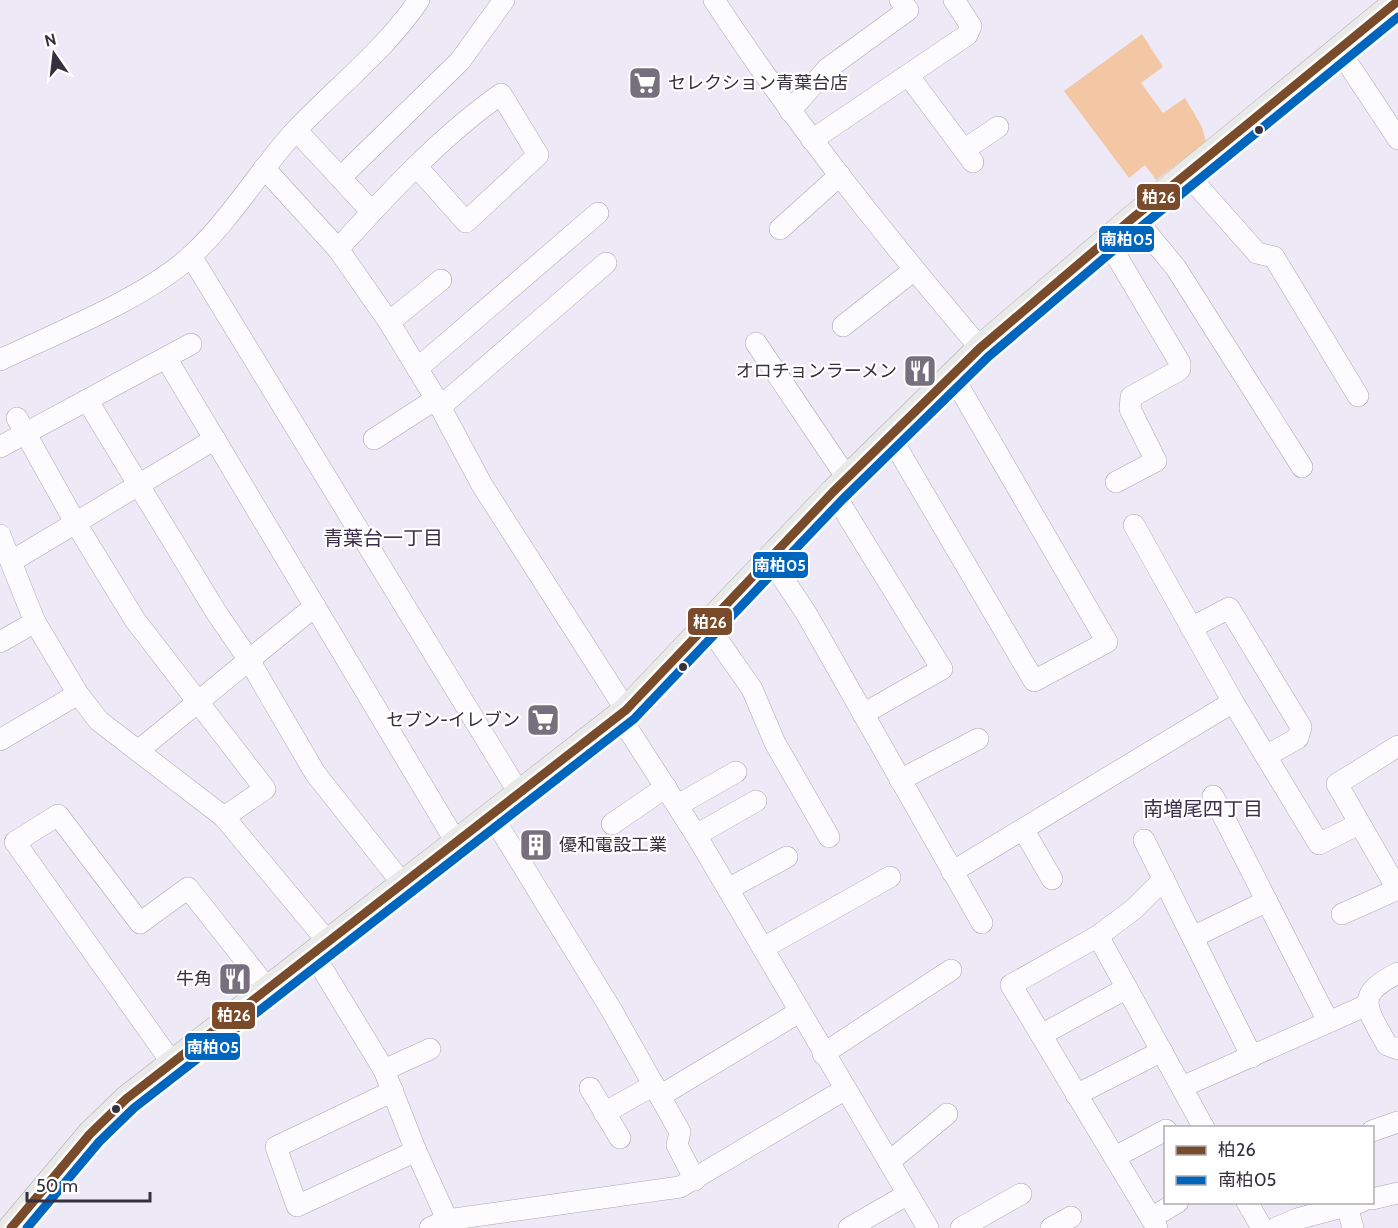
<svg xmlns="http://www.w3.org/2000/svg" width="1398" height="1228" viewBox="0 0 1398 1228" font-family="Cabin,'Noto Sans JP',sans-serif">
<rect width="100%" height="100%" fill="#eee9f6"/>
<!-- green -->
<path fill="#f4c7a4" d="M1142,34L1163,67L1141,83L1163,113L1185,98L1202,127L1206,142L1156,180L1145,165L1129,178L1064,91Z"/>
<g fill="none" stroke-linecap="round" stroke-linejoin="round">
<!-- minor casing -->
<g stroke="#aba6b3" stroke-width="22">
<g id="minor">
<path d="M714,0C794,122 885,236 980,348"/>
<path d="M1339,50L1398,139"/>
<path d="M908,75L973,162"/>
<path d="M790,111L827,69L908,10L900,0"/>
<path d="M296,130L372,212"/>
<path d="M812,140L967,35L971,26L954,0"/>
<path d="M964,150L998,127"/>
<path d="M264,168L338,249L389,322L436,399L482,485L626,710"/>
<path d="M1187,174L1257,253L1274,257L1358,396"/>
<path d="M341,177L460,61L504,0"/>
<path d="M1134,217L1176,268L1302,467"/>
<path d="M780,229L840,175"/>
<path d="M1107,240L1180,363V369L1176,372L1131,397L1130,409L1156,461L1116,482"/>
<path d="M338,249C388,194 440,137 501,94L538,155L466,222L417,167"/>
<path d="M191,256L519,793"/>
<path d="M389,322L441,280"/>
<path d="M843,326L914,270"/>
<path d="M756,343L847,478"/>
<path d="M166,358L456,842"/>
<path d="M0,360C58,332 146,298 192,255C232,218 260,169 297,129C338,86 386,49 419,0"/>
<path d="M418,368L598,213"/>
<path d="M87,400L216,612L249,660L315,773L402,883"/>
<path d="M440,407L606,263"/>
<path d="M17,418L75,522L135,620L265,789L224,817"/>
<path d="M890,436L1034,681L1107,642L952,375"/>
<path d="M374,439L436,399"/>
<path d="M0,447L191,344"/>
<path d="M833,492L942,669L863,714"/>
<path d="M1134,525L1233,702L1319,844L1359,824"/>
<path d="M0,535L35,622L78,694L99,721L224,817L327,941"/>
<path d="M770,559L806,613L982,923"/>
<path d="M12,561L215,439"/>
<path d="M708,626L752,689L775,743L829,837"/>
<path d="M1191,628L1229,608L1301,727L1298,738L1266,756"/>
<path d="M0,642L35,622"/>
<path d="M619,715L696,835L928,1228"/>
<path d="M0,740L78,694"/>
<path d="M1398,746L1337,784L1398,890"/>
<path d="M138,751L315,606"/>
<path d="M900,780L978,739"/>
<path d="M1213,796L1328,1021"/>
<path d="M678,805L736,772"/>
<path d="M491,814L612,1011L680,1132L677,1145L695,1180"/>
<path d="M612,824L666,787"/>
<path d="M1023,829L1052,879"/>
<path d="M696,835L756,801"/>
<path d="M1144,840L1252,1057"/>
<path d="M952,872L1233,702"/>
<path d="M728,889L787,857"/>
<path d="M1342,914L1398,889"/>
<path d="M1098,936L1204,1128"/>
<path d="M1193,937L1267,901"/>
<path d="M763,948L890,877"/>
<path d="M314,955L384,1070L416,1151L451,1228"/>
<path d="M1398,973C1354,995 1366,1007 1387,1045L1398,1049"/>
<path d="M1041,1035L1127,988"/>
<path d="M823,1054L951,970"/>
<path d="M172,1063L15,842L58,815L140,923L188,888L268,989"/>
<path d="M384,1070L430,1049"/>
<path d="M1182,1087L1367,1005"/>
<path d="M590,1088L620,1138"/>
<path d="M393,1091L276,1147L297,1206L416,1151"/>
<path d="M1076,1095L1162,1051"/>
<path d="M660,1096L799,1012"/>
<path d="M604,1113L654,1085"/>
<path d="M1372,1131L1398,1122"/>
<path d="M1115,1157L1166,1130"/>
<path d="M889,1162L947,1114"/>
<path d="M1372,1199L1398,1193"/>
<path d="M1247,1202L1262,1228"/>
<path d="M1346,1202L1353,1228"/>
<path d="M1151,1218L1178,1202"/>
<path d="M430,1228L447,1220L680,1187L844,1090"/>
<path d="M849,1228L908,1194"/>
<path d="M961,1228L1021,1194"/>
<path d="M1051,1228L1071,1217"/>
<path d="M1157,1228L1011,985L1098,936L1134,909L1164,879"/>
<path d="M1276,1228L1297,1219L1361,1202"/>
</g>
</g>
<!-- major casing -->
<g stroke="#aeafab" stroke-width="27">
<path id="major" d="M11,1228L90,1134L126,1099L626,710L833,492L980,348L1134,217L1398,1"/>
</g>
<!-- minor -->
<use href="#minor" stroke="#fcfcfe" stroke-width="21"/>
<!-- major -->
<use href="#major" stroke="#e9eae7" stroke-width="26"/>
<!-- bus-1 casing -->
<g stroke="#fff" stroke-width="14">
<path id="bus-1" d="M11,1228L90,1134L126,1099L626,710L833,492L980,348L1134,217L1398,1"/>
</g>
<!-- bus-2 casing -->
<g stroke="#fff" stroke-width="14">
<path id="bus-2" d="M27,1228L99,1142L134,1108L634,719L842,500L988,357L1142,226L1398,17"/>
</g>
<!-- bus-1 -->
<use href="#bus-1" stroke="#7a4b2a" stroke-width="9"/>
<!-- bus-2 -->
<use href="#bus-2" stroke="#0065bd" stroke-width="9"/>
</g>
<!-- icons -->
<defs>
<g id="supermarket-square" transform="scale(1.725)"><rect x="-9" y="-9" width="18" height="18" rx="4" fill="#76707e" stroke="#fff"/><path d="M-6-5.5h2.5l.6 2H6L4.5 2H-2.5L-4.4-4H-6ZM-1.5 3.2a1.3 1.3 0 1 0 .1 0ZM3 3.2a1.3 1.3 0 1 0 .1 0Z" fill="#fff"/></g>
<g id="restaurant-square" transform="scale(1.725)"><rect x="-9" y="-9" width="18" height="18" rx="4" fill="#76707e" stroke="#fff"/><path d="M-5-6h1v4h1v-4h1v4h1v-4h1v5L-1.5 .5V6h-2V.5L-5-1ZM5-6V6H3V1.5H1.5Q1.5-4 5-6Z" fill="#fff"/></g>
<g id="building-square" transform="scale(1.725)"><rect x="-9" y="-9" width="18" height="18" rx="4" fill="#76707e" stroke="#fff"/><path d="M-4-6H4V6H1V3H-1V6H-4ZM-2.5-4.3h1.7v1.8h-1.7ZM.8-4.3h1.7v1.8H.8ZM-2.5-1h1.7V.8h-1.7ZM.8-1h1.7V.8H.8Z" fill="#fff"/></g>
</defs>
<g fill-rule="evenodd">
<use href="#supermarket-square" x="645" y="83"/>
<use href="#restaurant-square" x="920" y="371"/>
<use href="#supermarket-square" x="543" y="720"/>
<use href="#building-square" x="536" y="845"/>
<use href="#restaurant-square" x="235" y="979"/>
</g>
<!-- markers -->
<g fill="#352f3e" stroke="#fff" stroke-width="2">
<circle cx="1259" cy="130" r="5"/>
<circle cx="683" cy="667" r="5"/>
<circle cx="116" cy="1109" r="5"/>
</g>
<g text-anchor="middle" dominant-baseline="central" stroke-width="4.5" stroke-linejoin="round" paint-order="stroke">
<!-- poi labels -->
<g font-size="18" fill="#352f3e" stroke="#fff" text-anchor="end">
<text x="668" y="83" text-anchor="start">セレクション青葉台店</text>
<text x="897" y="371">オロチョンラーメン</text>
<text x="520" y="720">セブン-イレブン</text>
<text x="559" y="845" text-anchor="start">優和電設工業</text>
<text x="212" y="979">牛角</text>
</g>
<!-- neighbourhood labels -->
<g font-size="20" fill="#3c2f4d" stroke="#fff">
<text x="383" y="538">青葉台一丁目</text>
<text x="1203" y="809">南増尾四丁目</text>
</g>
</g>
<g stroke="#fff" stroke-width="2">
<rect x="1136" y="183" width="45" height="28" rx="6" fill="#7a4b2a"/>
<rect x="1098" y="225" width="57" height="28" rx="6" fill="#0065bd"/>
<rect x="752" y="551" width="57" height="28" rx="6" fill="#0065bd"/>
<rect x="687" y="607" width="46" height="29" rx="6" fill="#7a4b2a"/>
<rect x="211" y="1001" width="45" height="29" rx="6" fill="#7a4b2a"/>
<rect x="184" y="1032" width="57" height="29" rx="6" fill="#0065bd"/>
</g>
<g font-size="16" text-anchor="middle" font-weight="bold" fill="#fff">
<text x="1159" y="203">柏26</text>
<text x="1127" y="245">南柏05</text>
<text x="780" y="571">南柏05</text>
<text x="710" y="628">柏26</text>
<text x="234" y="1021">柏26</text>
<text x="213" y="1053">南柏05</text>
</g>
<!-- legend -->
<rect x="1164" y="1126" width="210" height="78" fill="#ffffff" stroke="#aeacb2" stroke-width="1.5"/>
<rect x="1176" y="1146" width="30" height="9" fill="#7a4b2a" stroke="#aeacb2" stroke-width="1.5"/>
<text x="1218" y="1156" font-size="18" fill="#352f3e">柏26</text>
<rect x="1176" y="1176" width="30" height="9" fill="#0065bd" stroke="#aeacb2" stroke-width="1.5"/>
<text x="1218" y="1186" font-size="18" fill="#352f3e">南柏05</text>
<!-- north arrow -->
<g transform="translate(54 54) rotate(346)" stroke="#ffffff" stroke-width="4.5" paint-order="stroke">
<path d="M0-4.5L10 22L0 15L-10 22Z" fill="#352f3e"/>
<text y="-9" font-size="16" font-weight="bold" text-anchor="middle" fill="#352f3e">N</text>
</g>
<!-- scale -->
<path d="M27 1192v9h123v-9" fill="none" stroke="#352f3e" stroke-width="3"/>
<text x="36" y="1192" font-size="18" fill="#352f3e" stroke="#ffffff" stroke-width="4.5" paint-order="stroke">50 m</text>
</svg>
